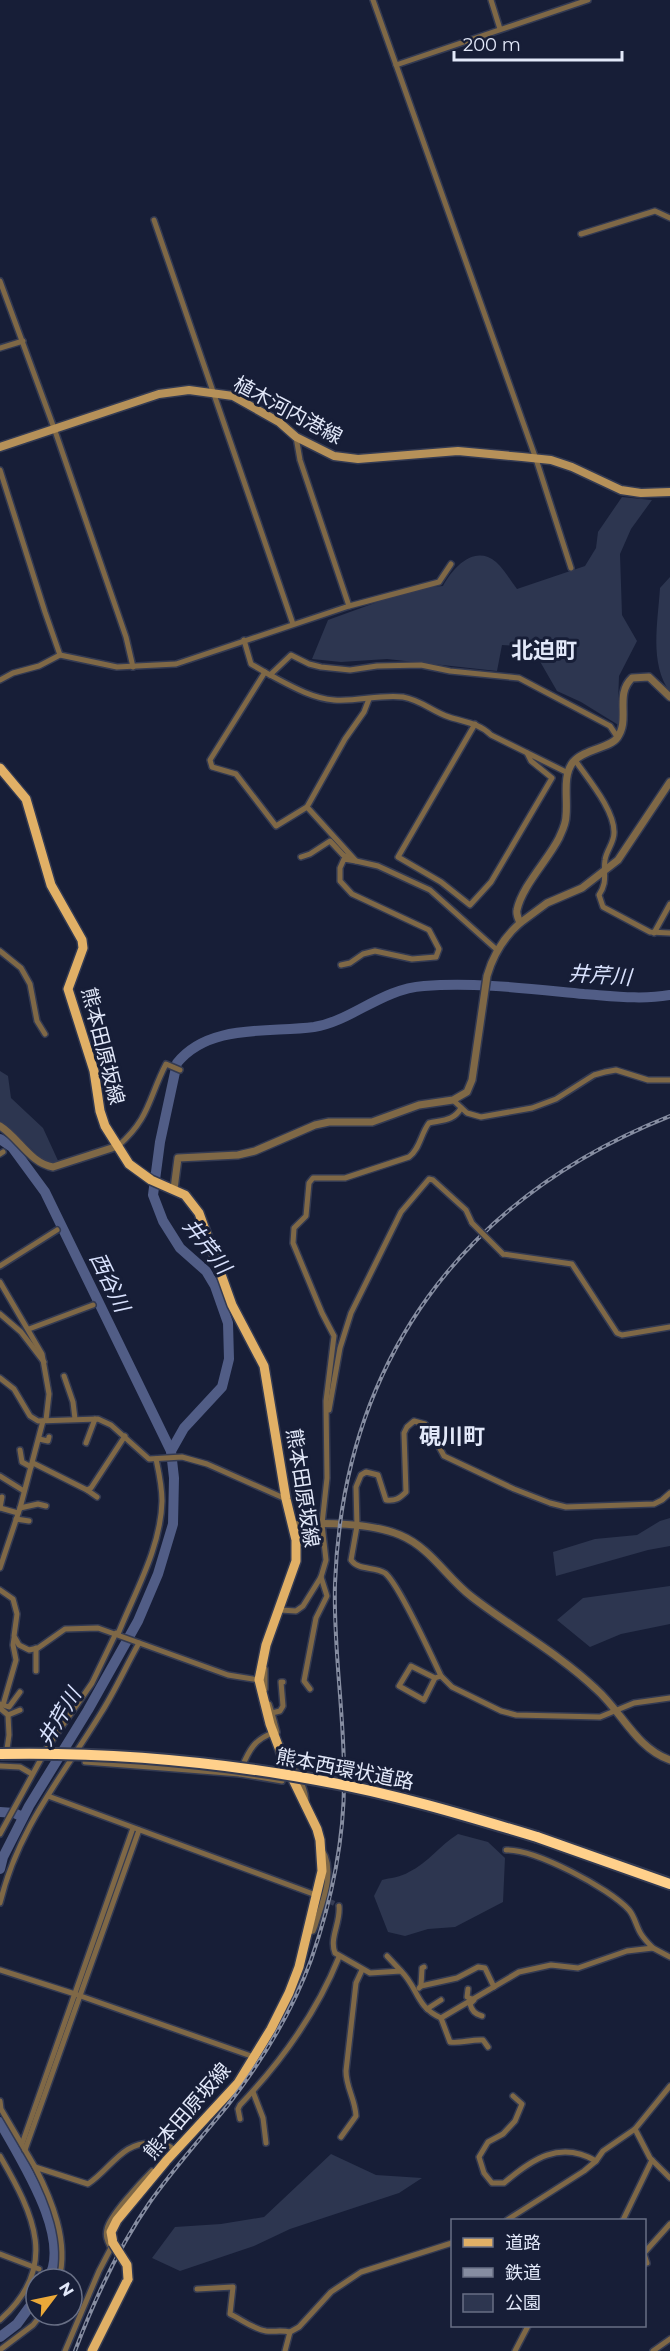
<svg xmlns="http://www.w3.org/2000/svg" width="670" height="2351" viewBox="0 0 670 2351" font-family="Montserrat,'Noto Sans JP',sans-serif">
<rect width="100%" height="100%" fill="#171e37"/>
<!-- green -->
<g fill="#2d3650">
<path d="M622,497L652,500L631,529L620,554L622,615L637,641L619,676L618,703L620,726L581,702L557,691L538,658L518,646L502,645L497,671L387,659L341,662L312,659L328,620L416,588L443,586C453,567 475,544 496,562C504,569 510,580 517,589L585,566L596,548L598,532Z"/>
<path d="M670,577V692C649,664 658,621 660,588Z"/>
<path d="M0,1071L8,1076L11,1098L43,1128L60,1165L50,1167L14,1132L0,1127Z"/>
<path d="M670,1518V1546L648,1550L556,1576L553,1552L595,1539L637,1535L660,1521Z"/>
<path d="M670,1586V1624L621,1634L590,1647L557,1620L583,1598Z"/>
<path d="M458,1834L488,1842L505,1858L503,1902L455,1927L428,1929L405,1936L388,1932L374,1896L382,1880C390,1878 401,1877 409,1872C428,1863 440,1845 458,1834Z"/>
<path d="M331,2154L376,2175L422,2178L399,2193L290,2229L254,2246L180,2271L152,2258L175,2227L221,2224L264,2217Z"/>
</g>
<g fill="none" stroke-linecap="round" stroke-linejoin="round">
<!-- river -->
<g stroke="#515d86" stroke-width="10">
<path d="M0,1139L12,1147L45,1192L171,1451"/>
<path d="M0,1812L14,1813L23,1817"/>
<path d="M0,1869L3,1857L29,1806L88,1710L138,1621L158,1574L173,1524L174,1478L171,1451L184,1428L222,1387L229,1359L228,1323L215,1286L206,1271L180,1248L163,1221L153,1195L160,1142L177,1063C209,1023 269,1033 314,1027C352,1021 381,989 424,986C477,982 531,989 584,994C612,996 641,1000 670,995"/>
<path d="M0,2122C20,2159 73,2238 48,2279"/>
<path d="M0,2337L17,2324L36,2298"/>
</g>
<!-- minor-tunnel -->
<path stroke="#353c54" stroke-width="5" stroke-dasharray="5 2.5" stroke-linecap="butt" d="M323,1898L339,1906"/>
<!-- minor casing -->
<g stroke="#333a52" stroke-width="8">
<g id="minor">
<path d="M373,0L536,459L571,568"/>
<path d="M491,0L500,29"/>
<path d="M396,65L588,0"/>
<path d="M154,220L293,624"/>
<path d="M581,234L655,211L670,218"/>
<path d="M0,281L54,428L126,637L133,667"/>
<path d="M0,348L23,341"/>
<path d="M0,470L45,612L60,655"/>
<path d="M349,606L439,582L451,564"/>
<path d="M244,640L251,664L270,675L291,655L309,664L321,667L350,670L377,666L421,665L450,671L519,678L610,726L618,738"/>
<path d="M265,672L210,760L212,767L236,774L276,826L307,807L345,739L364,712L369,699"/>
<path d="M270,675C291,686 311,698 334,700C357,702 380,694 403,697C421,700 433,712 449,717C464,722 479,723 491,735L568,773"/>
<path d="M0,680L13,673L39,666L60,655L117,667L176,664L349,606L300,460L296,437"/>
<path d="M475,724L398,857L441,882L470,905L491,882L552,778L531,761L527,753"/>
<path d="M575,760C587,778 615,810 614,833C614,843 606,851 605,860C603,874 608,882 599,895L603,907L650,932L670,933"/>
<path d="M307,807L356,861L378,866L430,890L497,950"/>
<path d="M301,857L310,854L330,841L343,855L349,858"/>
<path d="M654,933L670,904"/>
<path d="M0,951L21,968L30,984L37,1021L45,1034"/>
<path d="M341,965L350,963L363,954L375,951L412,959L436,957L439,949L429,930L352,894L340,881V868L344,859L356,861"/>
<path d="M453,1100L467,1113L481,1117L532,1108L556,1099L594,1075L605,1072L616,1070L648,1080H670"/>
<path d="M118,1146C150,1118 148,1099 166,1064L180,1070"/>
<path d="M0,1154L3,1152"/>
<path d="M503,1254L572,1264L617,1333L622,1335L670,1327"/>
<path d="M0,1266L57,1230"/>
<path d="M0,1282L42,1354L49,1394L46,1420"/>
<path d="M0,1314L21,1332L44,1362"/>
<path d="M29,1329L93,1305"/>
<path d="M64,1376L73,1402L75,1419"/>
<path d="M0,1378L14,1389L30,1416L38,1421L98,1419L111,1425L149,1459L182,1457L207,1464L286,1499"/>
<path d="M329,1410L340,1348L351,1313L401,1212L429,1179L433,1180L466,1210L472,1223"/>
<path d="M39,1439L48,1441L49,1437"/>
<path d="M86,1443L95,1419"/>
<path d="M20,1450L22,1462L31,1467"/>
<path d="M33,1463L87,1490L91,1488L125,1436"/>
<path d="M0,1476L24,1491"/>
<path d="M87,1490L97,1497"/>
<path d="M670,1493L662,1500L654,1504L566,1507L550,1503L514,1489L444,1456L430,1430L425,1424L414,1421L407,1427L404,1433L406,1492C399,1499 395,1501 386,1500L378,1475L366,1472L361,1475L356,1487L357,1526L351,1560C359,1571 374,1566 385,1573C399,1584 431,1655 441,1676L452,1687L501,1711L516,1715L600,1717L634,1703L670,1698"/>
<path d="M0,1508L18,1513"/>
<path d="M0,1508L2,1497"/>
<path d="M20,1508L38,1504L46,1506"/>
<path d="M16,1519L29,1521"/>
<path d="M0,1568L20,1508L43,1421"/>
<path d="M0,1590L13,1599L17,1614L14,1636L19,1645L29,1650L38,1648L65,1629L98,1628L228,1675L259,1680"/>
<path d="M280,1610L296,1611L303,1606L321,1577L326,1560L322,1524L327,1478L326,1401L334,1336L322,1313L293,1243L294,1228L306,1216L309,1183L313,1178H345L409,1157C420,1149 421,1133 429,1123C442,1120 454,1121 461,1108"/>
<path d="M118,1634C135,1592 161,1547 162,1501C162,1486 159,1473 156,1459"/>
<path d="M14,1638L13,1645L16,1660L3,1705L9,1707L20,1692"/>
<path d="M265,1669V1689"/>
<path d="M36,1671V1648"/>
<path d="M435,1678L424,1700L399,1686L411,1666L435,1678L441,1676"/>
<path d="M310,1689L304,1681L316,1618L327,1596L321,1577"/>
<path d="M0,1704L1,1709L8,1715L9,1735L7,1749"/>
<path d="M269,1704L272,1713L280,1711L283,1706L281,1682H283"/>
<path d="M272,1713L277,1732"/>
<path d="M8,1715L20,1710"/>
<path d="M47,1748L92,1683L116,1633"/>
<path d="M285,1752C292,1767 307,1786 306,1804"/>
<path d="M85,1762L240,1774L241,1772"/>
<path d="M0,1766L20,1767L32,1774"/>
<path d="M242,1767C249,1750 255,1739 273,1733"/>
<path d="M240,1774L282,1781"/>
<path d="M48,1796L316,1895"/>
<path d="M0,1834L41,1759"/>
<path d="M506,1850C535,1849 609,1888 629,1910C635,1917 636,1926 641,1934C644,1939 649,1944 653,1948"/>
<path d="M0,1903C18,1828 62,1777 101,1713C115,1691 126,1666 139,1643"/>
<path d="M339,1906C341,1922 329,1938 335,1953L370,1973L401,1971C419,1989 415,2006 441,2018L519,1972L551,1965L578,1968L627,1951L653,1948L670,1957"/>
<path d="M308,1932L313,1931L315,1926C322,1903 336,1871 322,1850"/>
<path d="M387,1956L401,1971"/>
<path d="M0,1970L75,1994L254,2057"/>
<path d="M421,1986L457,1978L478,1967L485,1968L494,1987"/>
<path d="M419,1988L421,1986L422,1968L424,1967"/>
<path d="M468,1989L467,1997L474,2000L470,2004C472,2011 475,2014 482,2016"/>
<path d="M427,2009L441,2000"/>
<path d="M441,2018L450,2042C458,2044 472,2039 483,2040L488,2047"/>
<path d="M253,2092L263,2118L266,2143"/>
<path d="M513,2096L522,2104L515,2121L503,2134L488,2142L479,2157L484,2173L492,2183H504C532,2159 560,2140 596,2161"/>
<path d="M0,2101L1,2109L35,2167"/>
<path d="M240,2119L238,2109L240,2105C282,2061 316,2014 339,1957"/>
<path d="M635,2129L650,2158L670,2178"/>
<path d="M341,2137L356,2116C355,2098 346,2088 346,2071L356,1983L362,1970"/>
<path d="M22,2144L133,1828"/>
<path d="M25,2150L139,1830"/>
<path d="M0,2156C34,2215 60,2267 0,2320"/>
<path d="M507,2220L584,2171L596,2161L603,2151L635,2129L670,2086"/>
<path d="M623,2220L652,2160"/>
<path d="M644,2253L670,2224"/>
<path d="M0,2254L39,2269"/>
<path d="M644,2254L647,2263"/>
<path d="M59,2279C69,2242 52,2200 35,2167L88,2184C112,2168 122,2141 154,2143C162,2143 170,2145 176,2151"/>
<path d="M197,2289L233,2287L230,2314C241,2319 253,2329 266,2331C274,2332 281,2330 290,2332"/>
<path d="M0,2350L33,2325L41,2315"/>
<path d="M65,2351L99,2271L111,2248C108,2242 105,2237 107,2229C109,2216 141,2182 152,2171"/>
<path d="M285,2351L290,2332L299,2327L331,2292L361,2272L452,2243"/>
<path d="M515,2351L528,2326"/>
<path d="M653,2351L670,2339"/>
</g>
</g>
<!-- tertiary casing -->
<g stroke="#333a52" stroke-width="10">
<g id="tertiary">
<path d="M520,923L547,903L582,888L618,860L670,782"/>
<path d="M0,1126C19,1138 30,1163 53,1167L118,1146"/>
<path d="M174,1189L178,1158L238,1155L255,1151L315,1125L329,1122H372L419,1105L453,1100L467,1092L472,1080L487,976C493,955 503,938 520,923C518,918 516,914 517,910C522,886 548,860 559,838C562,831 566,824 566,816C568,799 562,776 573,762C584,749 610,748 617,738C631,720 614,695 632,678L649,677L670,697"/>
<path d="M292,1525C323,1522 371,1523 400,1535C431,1548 446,1577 472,1597C512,1628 558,1653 596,1689C622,1712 636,1748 670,1760"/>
</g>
</g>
<!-- secondary casing -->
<g stroke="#333a52" stroke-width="11">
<path id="secondary" d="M0,447L159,394L189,390L233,396L279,422L296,437L334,456L358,459L458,451L522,457L551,460L572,467L621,490L641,493L670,492"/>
</g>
<!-- primary casing -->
<g stroke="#333a52" stroke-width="12">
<g id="primary">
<path d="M0,768L26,799L51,885L82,940L83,948L68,989L94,1071L100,1111L105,1126L129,1164L151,1180L185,1195L199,1213L232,1305L264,1366L286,1499L296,1540V1561L266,1645L259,1680L270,1724L284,1761L317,1829L320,1840L322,1871L299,1967L289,1993L271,2029L238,2083L166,2161L117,2220L111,2232L113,2243"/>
<path d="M92,2351L128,2279"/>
</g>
</g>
<!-- motorway casing -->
<g stroke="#333a52" stroke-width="14">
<path id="motorway" d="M537,1837L670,1884"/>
</g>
<!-- minor -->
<use href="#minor" stroke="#7f6846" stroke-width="5"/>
<!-- tertiary -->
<use href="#tertiary" stroke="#7f6846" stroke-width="7"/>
<!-- secondary -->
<use href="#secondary" stroke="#b69159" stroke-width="8"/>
<!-- primary -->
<use href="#primary" stroke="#e1b066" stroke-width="9"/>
<!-- motorway -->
<use href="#motorway" stroke="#ffd08b" stroke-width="10"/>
<!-- rail casing -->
<g stroke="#868da1" stroke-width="4">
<path id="rail" d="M75,2351C95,2298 118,2248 150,2202C174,2168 202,2137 228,2105C262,2061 292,2012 311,1960C332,1900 345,1838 344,1774C344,1711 333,1647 335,1584C343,1360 464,1198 670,1116"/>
</g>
<!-- rail -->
<use href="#rail" stroke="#171e37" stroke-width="1.5" stroke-dasharray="4.5" stroke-linecap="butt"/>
<!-- minor-bridge casing -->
<g stroke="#333a52" stroke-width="8" stroke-linecap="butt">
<path id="minor-bridge" d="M472,1223L503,1254"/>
</g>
<!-- primary-bridge casing -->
<g stroke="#333a52" stroke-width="12" stroke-linecap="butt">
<path id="primary-bridge" d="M113,2243L127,2265L128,2279"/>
</g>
<!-- motorway-bridge casing -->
<g stroke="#333a52" stroke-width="14" stroke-linecap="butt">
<path id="motorway-bridge" d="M0,1754C106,1752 212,1761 317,1780C391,1793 464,1815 537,1837"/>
</g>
<!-- minor-bridge -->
<use href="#minor-bridge" stroke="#7f6846" stroke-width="5"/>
<!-- primary-bridge -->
<use href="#primary-bridge" stroke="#e1b066" stroke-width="9"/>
<!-- motorway-bridge -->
<use href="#motorway-bridge" stroke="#ffd08b" stroke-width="10"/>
</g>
<g text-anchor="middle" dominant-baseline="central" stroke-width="6" stroke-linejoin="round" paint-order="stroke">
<!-- street labels -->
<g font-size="20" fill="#e2e8f9" stroke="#171e37">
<text transform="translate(288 410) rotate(28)">植木河内港線</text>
<text transform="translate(103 1046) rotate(76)">熊本田原坂線</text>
<text transform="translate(303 1488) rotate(81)">熊本田原坂線</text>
<text transform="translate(345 1769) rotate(11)">熊本西環状道路</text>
<text transform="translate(187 2111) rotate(-49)">熊本田原坂線</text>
</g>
<!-- water labels -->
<g font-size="21" font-style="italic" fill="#d9e2fe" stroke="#171e37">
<text transform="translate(600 975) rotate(4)">井芹川</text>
<text transform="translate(207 1246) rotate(52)">井芹川</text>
<text transform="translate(110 1282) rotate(64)">西谷川</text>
<text transform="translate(59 1717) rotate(-59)">井芹川</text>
</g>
<!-- quarter labels -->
<g font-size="22" font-weight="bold" fill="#e2e8f9" stroke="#171e37">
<text x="544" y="650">北迫町</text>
<text x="452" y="1436">硯川町</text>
</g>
</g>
<!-- legend -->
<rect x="451" y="2219" width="195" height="108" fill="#171e37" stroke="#686f85" stroke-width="1.5"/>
<rect x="463" y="2238" width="30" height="9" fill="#e1b066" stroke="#686f85" stroke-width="1.5"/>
<text x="505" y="2249" font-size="18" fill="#e2e8f9">道路</text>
<rect x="463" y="2268" width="30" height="9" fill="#868da1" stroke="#686f85" stroke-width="1.5"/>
<text x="505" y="2279" font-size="18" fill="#e2e8f9">鉄道</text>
<rect x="463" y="2294" width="30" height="18" fill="#2d3650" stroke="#686f85" stroke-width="1.5"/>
<text x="505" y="2309" font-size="18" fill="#e2e8f9">公園</text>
<!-- north arrow -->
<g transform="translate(54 2297) rotate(58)"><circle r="28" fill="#171e37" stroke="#686f85" stroke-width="1.5"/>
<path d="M0-4.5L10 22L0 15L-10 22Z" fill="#eba939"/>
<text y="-9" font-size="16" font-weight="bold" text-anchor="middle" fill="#e2e8f9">N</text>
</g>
<!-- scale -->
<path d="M454 51v9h168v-9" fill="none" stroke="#e2e8f9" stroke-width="3"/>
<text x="463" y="51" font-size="18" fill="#e2e8f9" stroke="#171e37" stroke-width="4.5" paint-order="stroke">200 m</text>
</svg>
